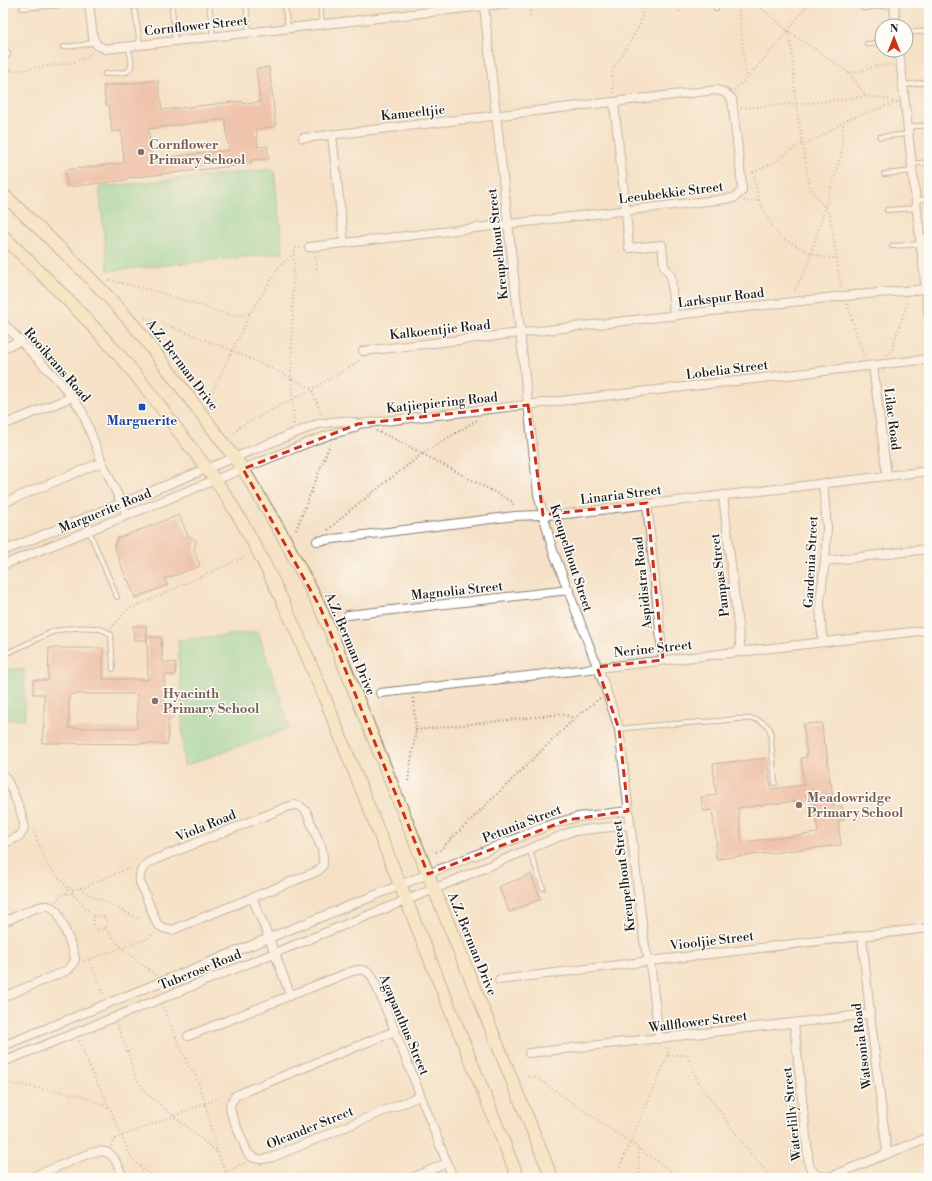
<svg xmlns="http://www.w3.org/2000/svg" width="932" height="1181" viewBox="0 0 932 1181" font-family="'Libre Bodoni',serif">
<rect width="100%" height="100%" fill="#fdfcf7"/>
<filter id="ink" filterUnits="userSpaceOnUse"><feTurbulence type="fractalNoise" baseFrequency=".025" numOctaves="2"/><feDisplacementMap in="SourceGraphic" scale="8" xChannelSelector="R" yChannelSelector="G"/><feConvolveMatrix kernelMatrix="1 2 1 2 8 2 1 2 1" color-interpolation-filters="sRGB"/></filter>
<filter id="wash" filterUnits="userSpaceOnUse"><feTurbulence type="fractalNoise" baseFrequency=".012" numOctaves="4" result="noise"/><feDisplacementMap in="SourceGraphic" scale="16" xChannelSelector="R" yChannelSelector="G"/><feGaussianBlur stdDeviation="0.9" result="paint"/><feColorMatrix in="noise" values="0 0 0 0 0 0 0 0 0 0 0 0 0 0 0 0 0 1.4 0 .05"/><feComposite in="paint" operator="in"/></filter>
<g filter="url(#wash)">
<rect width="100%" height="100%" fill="#f5e1c7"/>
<!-- green -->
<g fill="#7dd79e" stroke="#4c7a5d">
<path d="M274,169L283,253L108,271L99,187Z"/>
<path d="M258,632L290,728L184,766L178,640Z"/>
<path d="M3,669H24L25,719H3Z"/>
</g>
<g id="blocks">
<!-- building -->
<g fill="#e8a18d" fill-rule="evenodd">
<path d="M269,67L276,126L256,129L258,147L267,146L269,159L251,160L252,164L127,178V180L67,187L65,170L123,163L124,162L121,131L112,132L109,105H106L103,86L158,80L162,110L242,101L243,104L260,102L256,69ZM225,119L229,150L152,159L148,129Z"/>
<path d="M179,515L188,536L196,540L194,550L200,566L165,579L168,585L135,598L128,579L127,580L114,546L118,537H121Z"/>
<path d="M133,626H146L147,640H134Z"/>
<path d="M147,637H161L163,662L176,663L175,675H165L164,705H173V719H168V744L42,743L43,728H44V694H33V680H48L49,648H103V679L148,680ZM69,694H137V728H69Z"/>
<path d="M822,723L824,746L826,745L830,782H831L834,807L842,806L844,820L838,821L841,845L716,859L715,845H717L712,810L703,811L701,797L716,795L713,764L767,758L771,789L804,785L801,758L807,757L803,724ZM814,799L818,833L742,842L738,808Z"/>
<path d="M531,874L541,899L509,912L499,887Z"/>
</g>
</g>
</g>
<g filter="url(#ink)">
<use href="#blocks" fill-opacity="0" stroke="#887e72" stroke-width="1"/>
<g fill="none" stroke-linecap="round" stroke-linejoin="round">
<!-- lane casing -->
<g stroke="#887e72" stroke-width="6">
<g id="lane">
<path d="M209,3L213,36"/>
<path d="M246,3L249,32"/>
<path d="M284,3L288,28"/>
<path d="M320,3L322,24"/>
<path d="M715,3L716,9"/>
<path d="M22,8L89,3"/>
<path d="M172,8L175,41"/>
<path d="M863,8L894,5"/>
<path d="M135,11L140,45"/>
<path d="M906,33L928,31"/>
<path d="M867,44L882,43"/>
<path d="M63,47L82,45L95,42"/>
<path d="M105,74L127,72C135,66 130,55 128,47"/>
<path d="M903,85L929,82"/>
<path d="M908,127L929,125"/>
<path d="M880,137L908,134"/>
<path d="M912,164L929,162"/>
<path d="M884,174L913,171"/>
<path d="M916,200L929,199"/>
<path d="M887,210L917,208"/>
<path d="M920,237L929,236"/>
<path d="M892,246L921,244"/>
<path d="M89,531L117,597"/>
<path d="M3,655L52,632C66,628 100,623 111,635L113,669"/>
<path d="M619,729C652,725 685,723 718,721C729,720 747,717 758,720C763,722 766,724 770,729L775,783"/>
<path d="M529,849L543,888"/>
</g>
</g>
<!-- street casing -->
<g stroke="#887e72" stroke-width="10">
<g id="street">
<path d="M89,3L93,38L97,45L105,49L509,3"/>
<path d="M894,3L896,26"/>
<path d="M484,6L538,494L552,548L605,687L619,729L644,940L646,951L650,961L659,1039"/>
<path d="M899,50L929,318"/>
<path d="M3,55L6,54"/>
<path d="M614,103L626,211L629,248L662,245L664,266L671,276L674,316"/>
<path d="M332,135L344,243"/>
<path d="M303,138L716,90C723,91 727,93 732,99L742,185V191L734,198L424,234L309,247"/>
<path d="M3,323L58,380L72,397L82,411L102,462L127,515"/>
<path d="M3,348L21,341"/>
<path d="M363,351L844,296L926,289"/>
<path d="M873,366L887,476"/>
<path d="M3,425L72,397"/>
<path d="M723,495L741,652"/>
<path d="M3,503L102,462"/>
<path d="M647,503L663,660"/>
<path d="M317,541L515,516L566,514L929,471"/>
<path d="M3,551L305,429L318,424L331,422L344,421L353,422L358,424L929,359"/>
<path d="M825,561L929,549"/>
<path d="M3,565L310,442L329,435L354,428L358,424"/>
<path d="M348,615L569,590"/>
<path d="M823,642L821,625L820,601L825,561L827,528L823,483"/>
<path d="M380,693L929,630"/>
<path d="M3,775C9,780 23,816 24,824C24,827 24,830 22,833C18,839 9,841 3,843"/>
<path d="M294,805L300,806L306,811L322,849L323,858V865L318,871L172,930L163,928L157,924L140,882C139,873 141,868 149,862L287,807Z"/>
<path d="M252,897L269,938L290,994"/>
<path d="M3,922C13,918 35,907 44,906C50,905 54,908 58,913C61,922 75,951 75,959C74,964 71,967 68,970L3,997"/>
<path d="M862,936L870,1014L887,1153"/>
<path d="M499,980L650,961L929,928"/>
<path d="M794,1023L809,1165C814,1176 820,1178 832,1176L929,1137"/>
<path d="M395,1031L246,1091L235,1096L230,1105L231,1113L248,1154C257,1161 262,1160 273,1157L420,1096"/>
<path d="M188,1036L350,972C359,969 365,968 372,976L395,1031L453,1178"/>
<path d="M3,1046L269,938L552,824L578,817L628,811"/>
<path d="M529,1053L870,1014"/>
<path d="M3,1062L434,889L565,834L574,831L630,825"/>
<path d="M30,1178L90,1153C114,1147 115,1159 123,1178"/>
<path d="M411,1178L447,1163"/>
</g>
</g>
<!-- secondary casing -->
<g stroke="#887e72" stroke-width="14">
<g id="secondary">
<path d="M3,194C50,239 99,283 141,334L243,469L284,538L320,607L334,640L434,889L552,1178"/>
<path d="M3,236C45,277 87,318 125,362C145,386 164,411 182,436C200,459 218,482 233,507C271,570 300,638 328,706L518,1178"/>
</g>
</g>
<!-- path -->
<g stroke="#887e72" stroke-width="2" stroke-dasharray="1 3" stroke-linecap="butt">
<path d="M529,3L531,19"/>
<path d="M678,3L679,13"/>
<path d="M738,3L744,58L746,79"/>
<path d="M755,3L788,31L849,73L858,72L875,66L893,65"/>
<path d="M788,31L792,51L796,104L810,188L830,215L841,288"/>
<path d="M3,65L13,70"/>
<path d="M3,72L72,63L88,56L92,51"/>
<path d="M849,73L866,96"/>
<path d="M734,90C762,64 786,34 809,3"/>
<path d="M614,93L612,71L640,25L642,17L641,3"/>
<path d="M741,108L831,101L866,96L884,98L896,102"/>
<path d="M753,172L773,163L796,147L822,136L843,122L857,116L897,102"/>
<path d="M753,172L759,200"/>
<path d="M744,200L746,202L759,200L771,224L781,238L811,253L826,258H837"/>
<path d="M315,256L317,272"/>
<path d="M110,280L161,293L236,317L251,312"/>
<path d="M794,293V291L808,265L811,253L840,159L842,148L843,122"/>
<path d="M847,304L863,354L866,357"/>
<path d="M145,317C202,338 259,360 312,389L321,414"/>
<path d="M887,355L891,352L908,300"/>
<path d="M209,398L251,312L279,267L294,253"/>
<path d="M294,424L291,378L294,253L296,248H301"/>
<path d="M376,431L393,438L513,502L514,507"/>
<path d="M234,433L241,426L312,389L354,365L360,359"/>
<path d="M296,530L330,444"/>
<path d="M328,530L349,511L422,454L477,420"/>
<path d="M111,628L127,610L244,557"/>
<path d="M413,698L416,730L562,714L575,718"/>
<path d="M3,756L4,758L3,762"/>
<path d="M408,781L416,730"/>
<path d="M33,829L47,865L68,888"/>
<path d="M436,852L440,850L575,718L600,698"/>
<path d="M80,888L81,890L137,918L144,916"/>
<path d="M73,890L85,887L128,868L131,870"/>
<path d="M72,893L68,894L67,892L68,888H72L74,892L72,893L95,917"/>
<path d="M56,901L59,897L67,892"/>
<circle cx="100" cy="923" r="7"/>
<path d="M105,928L122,948L155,975"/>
<path d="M89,960L104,995"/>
<path d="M84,961L147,939L155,933"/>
<path d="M163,1007L172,1029L189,1066L195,1073L205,1103L217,1152L229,1178"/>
<path d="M117,1025L127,1050L136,1078L146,1093L216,1151"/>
<path d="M79,1041L92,1073L104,1095L132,1159L153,1178"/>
<path d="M668,1055H687L697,1080L744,1145L771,1178"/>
<path d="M527,1076L537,1078L681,1178"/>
<path d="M3,1082L80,1095L109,1108"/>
<path d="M111,1146L115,1139L122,1136L217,1099L223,1101"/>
<path d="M639,1149L638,1156L640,1178"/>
<path d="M219,1178L226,1172L246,1162"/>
<path d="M615,1178L668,1055L667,1047"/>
</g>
<!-- lane -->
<use href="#lane" stroke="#fff" stroke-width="4"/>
<!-- street -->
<use href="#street" stroke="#fff" stroke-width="8"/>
<!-- secondary -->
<use href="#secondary" stroke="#f8e8c3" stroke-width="12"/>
</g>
</g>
<!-- marked area -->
<path d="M0 0H932V1181H0ZM528,405L543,515L647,503L663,660L597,667L619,729L628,811L567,820L428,874L320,607L243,469L358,424Z" fill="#f5e1c7" fill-opacity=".55" fill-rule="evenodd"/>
<path fill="none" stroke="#c8321e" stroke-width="3" stroke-dasharray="8 5" stroke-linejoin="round" d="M528,405L543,515L647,503L663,660L597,667L619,729L628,811L567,820L428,874L320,607L243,469L358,424Z"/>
<!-- markers -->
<g fill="#8d6e63" stroke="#fdfcf7" stroke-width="1.5">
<circle cx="141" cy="152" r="4"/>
<circle cx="155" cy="701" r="4"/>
<circle cx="799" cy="805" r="4"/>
</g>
<rect fill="#1a4fb4" stroke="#fdfcf7" stroke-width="1.5" x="138" y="403" width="8" height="8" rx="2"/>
<g text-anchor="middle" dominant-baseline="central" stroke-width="3" stroke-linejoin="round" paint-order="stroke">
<!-- street labels -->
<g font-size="13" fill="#1c1c1c" stroke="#fdfcf7">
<text transform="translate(196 26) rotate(-6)">Cornflower Street</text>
<text transform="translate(413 113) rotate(-6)">Kameeltjie</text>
<text transform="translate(671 193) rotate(-7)">Leeubekkie Street</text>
<text transform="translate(498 244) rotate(-96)">Kreupelhout Street</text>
<text transform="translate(721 298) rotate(-7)">Larkspur Road</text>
<text transform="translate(440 330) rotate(-6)">Kalkoentjie Road</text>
<text transform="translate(57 365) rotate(49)">Rooikrans Road</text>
<text transform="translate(182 365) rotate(53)">A.Z. Berman Drive</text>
<text transform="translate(727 370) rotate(-7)">Lobelia Street</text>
<text transform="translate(442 403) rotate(-6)">Katjiepiering Road</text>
<text transform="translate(892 419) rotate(83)">Lilac Road</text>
<text transform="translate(621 495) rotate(-7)">Linaria Street</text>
<text transform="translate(105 511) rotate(-22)">Marguerite Road</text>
<text transform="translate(571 558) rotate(72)">Kreupelhout Street</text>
<text transform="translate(811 562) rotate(-87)">Gardenia Street</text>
<text transform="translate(720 575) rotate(-97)">Pampas Street</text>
<text transform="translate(643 583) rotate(-96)">Aspidistra Road</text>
<text transform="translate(457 591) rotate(-6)">Magnolia Street</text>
<text transform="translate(350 644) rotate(67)">A.Z. Berman Drive</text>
<text transform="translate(653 649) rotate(-6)">Nerine Street</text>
<text transform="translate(522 824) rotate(-21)">Petunia Street</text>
<text transform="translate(206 826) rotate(-22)">Viola Road</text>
<text transform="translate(624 876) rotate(-97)">Kreupelhout Street</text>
<text transform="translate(712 941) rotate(-7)">Viooljie Street</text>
<text transform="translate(472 944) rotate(68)">A.Z. Berman Drive</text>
<text transform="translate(200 970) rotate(-22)">Tuberose Road</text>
<text transform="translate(698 1022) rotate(-7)">Wallflower Street</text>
<text transform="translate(404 1025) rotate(67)">Agapanthus Street</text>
<text transform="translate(862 1046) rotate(-97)">Watsonia Road</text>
<text transform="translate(792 1114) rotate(-96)">Waterlilly Street</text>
<text transform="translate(310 1128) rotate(-22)">Oleander Street</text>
</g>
<!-- education labels -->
<g font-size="13" font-weight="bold" fill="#785e54" stroke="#fdfcf7" text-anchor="start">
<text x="149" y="145">Cornflower<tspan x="149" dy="15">Primary School</tspan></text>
<text x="163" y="694">Hyacinth<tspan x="163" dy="15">Primary School</tspan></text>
<text x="807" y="798">Meadowridge<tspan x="807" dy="15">Primary School</tspan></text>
</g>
<!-- transit labels -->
<g font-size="13" font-weight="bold" fill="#164399" stroke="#fdfcf7">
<text x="142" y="421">Marguerite</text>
</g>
</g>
<!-- margin -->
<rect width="932" height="1181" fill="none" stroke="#fdfcf7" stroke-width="16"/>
<!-- north arrow -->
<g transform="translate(894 38)"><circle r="19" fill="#fdfcf7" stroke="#a3a29f"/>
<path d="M0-3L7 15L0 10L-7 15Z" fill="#c8321e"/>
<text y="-6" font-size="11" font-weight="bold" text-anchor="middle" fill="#1c1c1c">N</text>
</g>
</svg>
